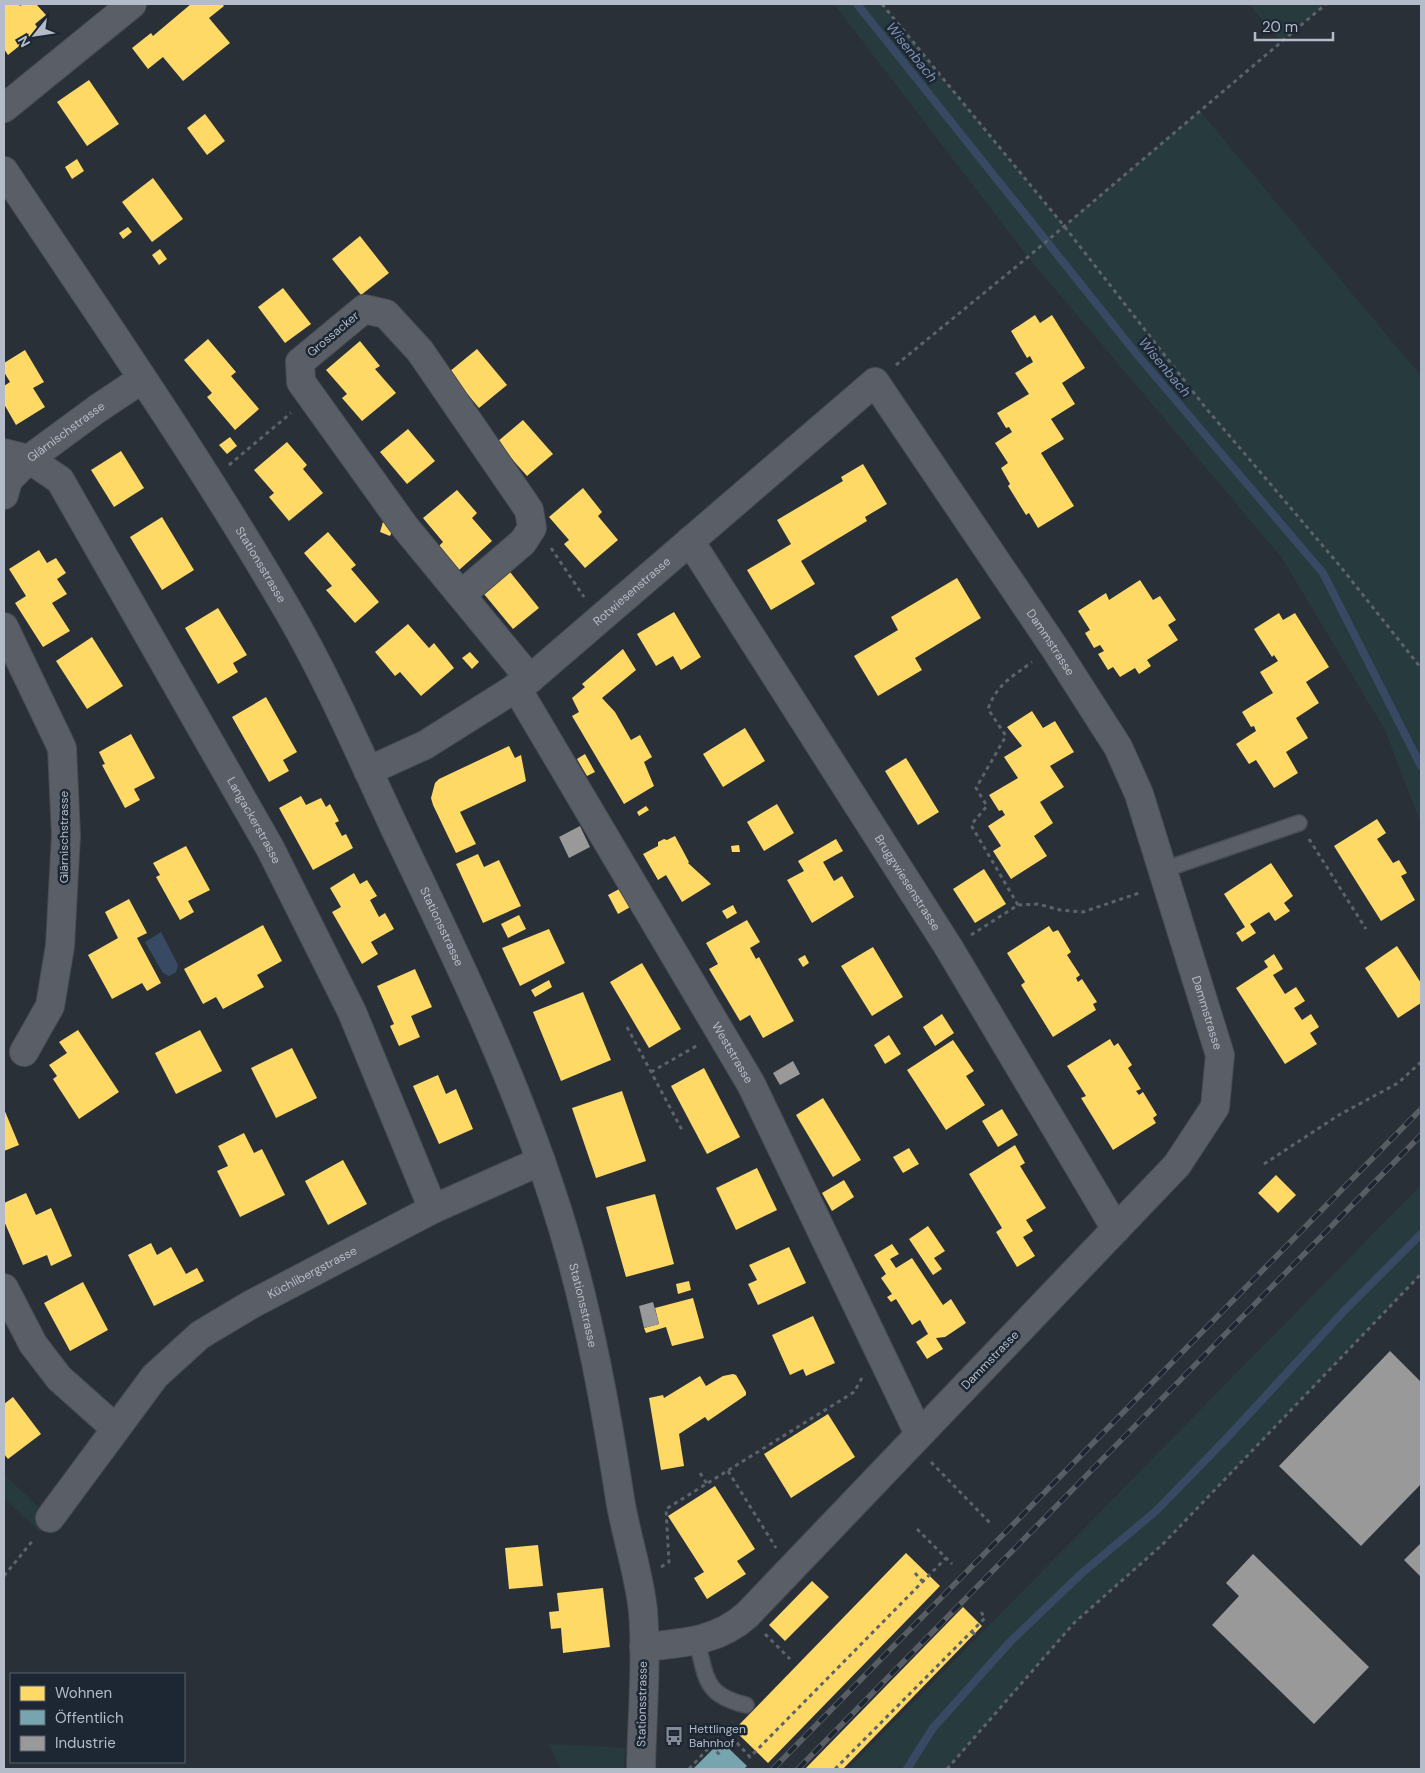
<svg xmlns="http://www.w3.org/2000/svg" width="1425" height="1773" viewBox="0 0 1425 1773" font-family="'DM Sans',sans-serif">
<rect width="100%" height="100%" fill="#2a3038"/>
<!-- green -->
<g fill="#273a3e">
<path d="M834,4H882L1064,226L1200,111L1421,376V824L1385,730L1282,558L1028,257Z"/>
<path d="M1249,4H1326L1281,42Z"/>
<path d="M1421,1185V1274L1163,1544L1074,1623L950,1766L947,1769H848Z"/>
<path d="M4,1474L50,1518L40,1532L4,1498Z"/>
<path d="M548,1744L625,1748L624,1769H561Z"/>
</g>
<!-- water -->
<path fill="#384963" d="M161,932L178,965L176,972L169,976L163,973L145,942Z"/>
<!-- homes -->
<g fill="#ffd966">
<path d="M4,4H19L20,6L23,4H36L46,15L35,24L39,30L8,55L4,49Z"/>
<path d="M191,4H222L224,6L209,18L230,43L183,81L163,57L148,69L132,48L151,33L153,36Z"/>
<path d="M89,80L119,124L87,146L57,102Z"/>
<path d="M205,114L225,141L207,155L187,128Z"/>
<path d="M77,159L84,171L72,179L65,167Z"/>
<path d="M153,178L183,219L152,242L122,202Z"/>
<path d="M128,227L132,232L123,239L119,233Z"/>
<path d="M360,236L389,273L361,295L332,259Z"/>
<path d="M160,249L167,259L159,265L152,255Z"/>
<path d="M283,288L311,324L285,343L258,307Z"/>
<path d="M1035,315L1040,323L1052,315L1085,368L1062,383L1075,404L1051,419L1064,439L1041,453L1074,506L1038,528L1029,513L1026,515L1008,486L1010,484L1001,468L1008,463L995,443L1012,432L1009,427L1006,428L997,413L1029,394L1015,373L1033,362L1030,356L1027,358L1011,331Z"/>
<path d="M208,339L236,372L231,376L259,409L235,430L207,397L212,393L184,360Z"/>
<path d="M360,341L380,366L375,369L396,393L362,421L342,398L347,394L326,370Z"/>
<path d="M477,349L507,385L479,408L449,372Z"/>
<path d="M25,350L44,382L33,388L45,407L16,425L4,404V386L10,382L4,372V363Z"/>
<path d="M523,420L553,454L527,476L497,442Z"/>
<path d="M408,429L435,461L407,484L380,452Z"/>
<path d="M230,437L237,446L227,454L219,445Z"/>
<path d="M287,442L307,465L303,469L323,493L289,521L269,497L274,493L254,470Z"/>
<path d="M121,451L144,488L114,507L91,470Z"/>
<path d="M863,464L887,504L865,517L867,521L801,561L815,584L771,610L747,570L791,544L777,520L843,481L841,477Z"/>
<path d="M583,488L602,512L598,516L618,540L585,568L564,544L569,540L549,517Z"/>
<path d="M457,490L477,513L472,518L492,541L459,570L439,546L443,542L423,518Z"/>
<path d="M162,517L194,570L162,590L130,537Z"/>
<path d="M383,522L394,527L390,536L380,532Z"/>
<path d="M328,532L356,565L351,569L379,602L355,623L326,590L332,586L304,553Z"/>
<path d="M39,550L47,563L56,558L66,573L57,579L67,594L52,603L70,631L43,647L15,603L26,596L9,569Z"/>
<path d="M510,572L539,608L513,629L484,594Z"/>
<path d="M957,578L981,618L915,658L922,670L878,696L854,656L898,630L891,617Z"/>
<path d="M1140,580L1153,600L1160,596L1176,620L1168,625L1178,640L1147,660L1151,666L1139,674L1135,668L1120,677L1113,667L1108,670L1098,654L1104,651L1100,645L1094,648L1085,633L1090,630L1078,611L1106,593L1109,600Z"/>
<path d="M218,608L247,655L233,663L238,672L218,684L185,628Z"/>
<path d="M674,612L701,657L681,670L673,656L656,666L637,634Z"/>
<path d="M1279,613L1283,620L1295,613L1329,667L1306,682L1319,703L1296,718L1308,738L1286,752L1298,773L1274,788L1256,760L1249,764L1236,744L1256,731L1254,726L1251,727L1242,712L1273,693L1260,672L1278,661L1274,655L1272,657L1254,629Z"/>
<path d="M408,624L429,648L434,643L454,668L421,696L400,672L395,676L375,652Z"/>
<path d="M92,637L123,686L87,709L56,661Z"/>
<path d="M623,649L636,670L602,698L615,712L631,740L640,735L652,757L644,762L654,786L624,804L572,716L579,712L572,698L585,687L582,684Z"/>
<path d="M470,652L479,662L472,669L462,658Z"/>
<path d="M266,697L297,752L283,760L289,771L269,782L232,717Z"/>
<path d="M1032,711L1043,728L1055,721L1074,752L1050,766L1064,787L1040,802L1053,823L1034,836L1047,856L1011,879L993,851L1001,846L988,826L1005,815L1002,810L999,811L989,795L1018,778L1004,757L1022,746L1007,727Z"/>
<path d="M745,728L765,761L723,787L703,754Z"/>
<path d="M131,734L155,778L134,789L140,800L125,808L102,765L105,764L99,752Z"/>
<path d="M509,746L515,758L521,755L526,781L460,812L476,844L456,853L433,805L431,798L435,783L439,779Z"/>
<path d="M585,754L595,772L587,776L577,759Z"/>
<path d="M906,758L939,812L918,825L885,771Z"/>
<path d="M301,796L306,805L321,798L326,807L330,804L339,821L335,823L342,836L346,834L353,848L313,870L279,808Z"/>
<path d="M777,804L794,833L764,851L747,822Z"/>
<path d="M646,806L649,810L639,816L637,812Z"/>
<path d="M1377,819L1386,833L1377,839L1393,863L1399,860L1407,873L1401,876L1415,900L1381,921L1334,846Z"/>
<path d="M675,836L689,862L688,863L711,884L682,902L666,875L658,880L643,854L658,846V842L664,839L667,840Z"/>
<path d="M836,839L843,851L823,862L834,881L842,876L854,897L812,923L787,880L804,871L798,861Z"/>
<path d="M739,845L740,852H732L731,846Z"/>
<path d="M186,846L210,890L188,901L194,912L180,920L156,877L160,875L153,863Z"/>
<path d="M478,854L484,867L499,860L521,906L483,923L456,864Z"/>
<path d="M1271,863L1293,896L1284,903L1290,911L1275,921L1269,912L1250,924L1256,933L1242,942L1236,933L1245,927L1224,894Z"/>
<path d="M984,869L1006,904L975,923L953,889Z"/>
<path d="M354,873L360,884L367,880L377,896L370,900L379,917L385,913L394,929L371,942L378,954L362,964L332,912L341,907L330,888Z"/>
<path d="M621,888L632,906L618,914L608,895Z"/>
<path d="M129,899L147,933L137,938L161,983L147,991L142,983L112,999L88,955L118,938L105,912Z"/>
<path d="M733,905L737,913L727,919L722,911Z"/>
<path d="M519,915L526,929L508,938L501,924Z"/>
<path d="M747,920L760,942L750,948L756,959L759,957L794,1021L763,1038L750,1015L740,1021L709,969L718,964L706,943Z"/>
<path d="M263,925L282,961L257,975L264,987L223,1009L216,997L203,1004L184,969Z"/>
<path d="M1049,926L1053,932L1058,930L1071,952L1067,955L1080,975L1076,978L1078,982L1082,979L1097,1002L1093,1004L1096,1010L1053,1037L1021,985L1025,982L1007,953Z"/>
<path d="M549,929L565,963L520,986L502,948Z"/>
<path d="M1397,946L1421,983V1003L1398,1018L1365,968Z"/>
<path d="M873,947L903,997L872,1016L841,966Z"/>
<path d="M1274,954L1283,969L1273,975L1285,994L1296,987L1305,1001L1294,1008L1302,1020L1311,1014L1319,1027L1310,1033L1317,1044L1285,1064L1236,988L1268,967L1264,961Z"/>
<path d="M805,955L809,963L803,967L798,959Z"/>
<path d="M642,963L681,1029L649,1048L610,982Z"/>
<path d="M415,969L432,1007L411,1016L420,1037L399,1046L390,1026L394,1024L377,986Z"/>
<path d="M549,980L552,987L535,997L531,990Z"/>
<path d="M583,992L611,1060L561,1081L533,1012Z"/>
<path d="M942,1014L954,1033L935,1046L923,1027Z"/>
<path d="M78,1030L119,1092L79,1119L53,1079L57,1076L49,1065L67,1053L59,1042Z"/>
<path d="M200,1030L222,1071L176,1094L155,1053Z"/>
<path d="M889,1035L901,1054L885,1064L874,1045Z"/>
<path d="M1110,1039L1114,1046L1118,1043L1132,1065L1128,1068L1141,1089L1136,1091L1139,1095L1143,1092L1157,1115L1153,1118L1156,1123L1113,1150L1081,1098L1086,1096L1067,1066Z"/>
<path d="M953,1040L974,1071L966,1076L985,1105L946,1130L907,1070Z"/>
<path d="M292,1048L317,1098L276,1118L251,1068Z"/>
<path d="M704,1068L740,1137L707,1154L671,1086Z"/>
<path d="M438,1075L446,1094L456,1089L473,1129L439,1144L413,1086Z"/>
<path d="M622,1091L646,1161L596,1178L572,1108Z"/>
<path d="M823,1098L861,1160L833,1177L796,1115Z"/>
<path d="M4,1109L19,1145L4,1151Z"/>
<path d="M1002,1109L1018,1135L998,1147L982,1121Z"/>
<path d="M244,1133L254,1153L262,1149L285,1195L240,1217L217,1171L228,1166L218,1146Z"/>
<path d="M1015,1145L1025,1163L1020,1166L1046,1208L1026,1220L1033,1231L1023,1237L1035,1256L1017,1267L996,1232L1002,1228L969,1174Z"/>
<path d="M909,1148L919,1164L903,1173L893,1157Z"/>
<path d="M343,1160L367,1204L328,1225L305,1181Z"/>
<path d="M757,1168L777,1210L736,1230L716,1188Z"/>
<path d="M1276,1175L1296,1195L1278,1213L1258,1193Z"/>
<path d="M844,1180L854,1197L832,1211L822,1193Z"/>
<path d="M26,1193L36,1215L51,1208L72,1256L51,1266L47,1255L23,1265L4,1221V1203Z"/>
<path d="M655,1194L674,1264L626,1277L606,1207Z"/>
<path d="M928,1226L945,1251L934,1258L942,1269L933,1275L909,1239Z"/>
<path d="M151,1243L157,1255L171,1247L186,1274L197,1268L204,1281L154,1306L128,1255Z"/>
<path d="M892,1244L899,1254L890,1259L896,1268L912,1258L943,1305L951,1299L966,1323L945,1337L936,1338L943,1349L927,1359L916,1342L928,1334L920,1320L912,1325L896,1299L891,1302L887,1297L892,1294L881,1278L886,1274L874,1255Z"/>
<path d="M789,1247L806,1283L758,1305L748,1284L757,1280L749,1265Z"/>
<path d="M689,1281L691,1290L678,1294L676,1284Z"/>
<path d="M83,1282L108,1330L70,1351L44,1303Z"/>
<path d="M693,1298L704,1338L672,1346L666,1327L646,1333L644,1328L659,1324L655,1308Z"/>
<path d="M813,1316L835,1363L806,1376L803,1369L790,1375L772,1335Z"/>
<path d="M733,1374L736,1375L746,1392V1395L708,1421L705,1417L679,1434L684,1466L661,1470L649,1398L663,1395L664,1398L700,1376L706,1386L723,1376Z"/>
<path d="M13,1397L41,1434L8,1459L4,1454V1404Z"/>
<path d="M828,1414L855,1457L791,1498L764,1454Z"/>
<path d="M715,1486L755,1549L737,1561L746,1574L707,1599L694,1578L704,1572L668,1516Z"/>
<path d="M538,1545L543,1586L509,1589L505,1548Z"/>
<path d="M906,1553L940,1586L768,1763L734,1730Z"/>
<path d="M812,1581L829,1597L785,1641L769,1625Z"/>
<path d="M603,1588L610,1647L563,1653L561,1628L551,1629L549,1612L559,1611L557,1593Z"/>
<path d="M963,1607L982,1626L843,1769H805Z"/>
</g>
<!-- public -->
<path fill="#76a5af" d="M721,1741L747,1766L744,1769H693Z"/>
<!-- industry -->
<g fill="#999">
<path d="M580,826L590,847L569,858L559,837Z"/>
<path d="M793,1061L800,1074L780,1085L773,1073Z"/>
<path d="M653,1302L659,1324L644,1328L639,1306Z"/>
<path d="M1390,1351L1421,1382V1484L1361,1546L1279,1466Z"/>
<path d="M1421,1543V1577L1404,1560Z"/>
<path d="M1253,1554L1369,1667L1314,1724L1212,1625L1239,1596L1226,1583Z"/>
</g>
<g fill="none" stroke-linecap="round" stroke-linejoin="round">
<!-- stream -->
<g stroke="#384963" stroke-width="8">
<path d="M857,4L1139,357L1323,573L1421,766"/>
<path d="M907,1769L933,1728L1010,1642L1082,1573L1156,1511L1225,1440L1345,1310L1421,1234"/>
</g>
<!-- service casing -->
<g stroke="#484c53" stroke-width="18">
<g id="service">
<path d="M1163,870L1299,823"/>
<path d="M697,1642C707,1679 704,1695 746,1705"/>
</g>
</g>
<!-- minor casing -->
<g stroke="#484c53" stroke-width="30">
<g id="minor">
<path d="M4,108L132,4"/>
<path id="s1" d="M4,453L29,459L60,480L270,848L352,1012L433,1209"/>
<path id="s2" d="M4,495L8,480L29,459L97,409L142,379"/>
<path id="s3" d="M690,541L949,948L1116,1229"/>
<path d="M462,594L523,542L532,528L529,510L420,351L386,314L364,309L300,362L301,382L405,527L530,679"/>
<path d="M4,627L62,748L66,835L60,946L50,1006L24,1052"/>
<path id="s4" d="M516,687L751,1084L919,1434"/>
<path id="s5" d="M368,771L425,745L530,679L875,382L1054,647L1118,747L1139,794L1220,1055L1215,1107L1177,1165L747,1615C717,1642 682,1643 644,1647"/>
<path d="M4,1288L33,1344L59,1378L115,1428"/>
<path id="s6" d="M50,1518L155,1376L200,1335L252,1304L433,1209L541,1161"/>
</g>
</g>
<!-- tertiary casing -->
<g stroke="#484c53" stroke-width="30">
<g id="tertiary">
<path id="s7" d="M4,171C101,317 202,462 290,614C331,685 363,761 398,835C460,964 523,1094 564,1232C590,1320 606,1409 620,1499C626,1536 639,1573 643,1611C647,1663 642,1717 641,1769"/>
</g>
</g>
<!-- path -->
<g stroke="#5d636a" stroke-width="3" stroke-dasharray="4 4" stroke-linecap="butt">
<path d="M882,4L1064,226L1205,407L1340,566L1421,668"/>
<path d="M896,365L1028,257L1326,4"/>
<path d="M229,465L291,413"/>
<path d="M551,548L584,597"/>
<path d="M1309,839L1366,929"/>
<path d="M1018,905L971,825L987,806L976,788L1006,736L988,709C997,684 1012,677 1032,662"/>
<path d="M971,935L1018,905L1038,904L1060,910L1083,912L1142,892"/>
<path d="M627,1027L682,1130"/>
<path d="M651,1072L698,1045"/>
<path d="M1264,1164L1339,1115L1398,1083L1421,1062"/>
<path d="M931,1462L991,1524"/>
<path d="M728,1471L776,1548"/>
<path d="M700,1473L707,1484"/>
<path d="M917,1529L952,1564"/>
<path d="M661,1567L669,1562L666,1509L854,1392L862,1378"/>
<path d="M915,1573L923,1582"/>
<path d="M4,1576L34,1539"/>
<path d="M972,1632L978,1637"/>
<path d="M765,1634L790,1659"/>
<path d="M726,1731L750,1757L946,1558"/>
<path d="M711,1746L720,1755"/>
<path d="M689,1769L733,1722"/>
<path d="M835,1769L985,1618L981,1612"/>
<path d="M947,1769L1074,1623L1163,1544L1421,1274"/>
</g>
<!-- service -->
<use href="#service" stroke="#5a5e66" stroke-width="15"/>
<!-- minor -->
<use href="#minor" stroke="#5a5e66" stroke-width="28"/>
<!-- tertiary -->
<use href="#tertiary" stroke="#5a5e66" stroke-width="28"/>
<!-- rail casing -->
<g stroke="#595d64" stroke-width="5.5">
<g id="rail">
<path d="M773,1769L1421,1109"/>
<path d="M798,1769L1421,1135"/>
</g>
</g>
<!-- rail -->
<use href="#rail" stroke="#1d2633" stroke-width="4" stroke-dasharray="11" stroke-linecap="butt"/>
</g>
<!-- icons -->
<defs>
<g id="bus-bare" transform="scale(1.5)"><path d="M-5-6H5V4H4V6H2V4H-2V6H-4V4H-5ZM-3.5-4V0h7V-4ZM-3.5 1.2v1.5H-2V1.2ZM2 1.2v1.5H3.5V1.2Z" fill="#848b96" stroke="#1d2633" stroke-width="2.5" paint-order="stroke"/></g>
</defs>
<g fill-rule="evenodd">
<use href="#bus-bare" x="674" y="1736"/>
</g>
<g text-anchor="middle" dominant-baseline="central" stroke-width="5" stroke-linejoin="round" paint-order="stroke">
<!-- street labels -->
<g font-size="12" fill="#b4bcc9" stroke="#1d2633">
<text transform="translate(333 334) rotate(-40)">Grossacker</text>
<text stroke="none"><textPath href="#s2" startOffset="91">Glärnischstrasse</textPath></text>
<text stroke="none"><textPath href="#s7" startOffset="470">Stationsstrasse</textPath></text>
<text stroke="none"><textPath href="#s5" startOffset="321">Rotwiesenstrasse</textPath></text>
<text stroke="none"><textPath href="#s5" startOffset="956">Dammstrasse</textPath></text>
<text stroke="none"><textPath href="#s1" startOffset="455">Langackerstrasse</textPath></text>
<text transform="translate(64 837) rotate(-90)">Glärnischstrasse</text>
<text stroke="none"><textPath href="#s3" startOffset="405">Bruggwiesenstrasse</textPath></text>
<text stroke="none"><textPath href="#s7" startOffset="875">Stationsstrasse</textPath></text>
<text stroke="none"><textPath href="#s5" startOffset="1361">Dammstrasse</textPath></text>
<text stroke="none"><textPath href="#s4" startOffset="425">Weststrasse</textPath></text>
<text stroke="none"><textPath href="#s6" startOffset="366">Küchlibergstrasse</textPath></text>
<text stroke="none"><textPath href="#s7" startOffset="1280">Stationsstrasse</textPath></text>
<text transform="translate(990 1360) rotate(-46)">Dammstrasse</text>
<text transform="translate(642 1704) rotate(-89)">Stationsstrasse</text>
</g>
<!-- poi labels -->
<g font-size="12" fill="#b4bcc9" stroke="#1d2633" text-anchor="start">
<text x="689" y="1729">Hettlingen<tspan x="689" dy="14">Bahnhof</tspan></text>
</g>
<!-- water labels -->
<g font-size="14" font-style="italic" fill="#7c92b1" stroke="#1d2633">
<text transform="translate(912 52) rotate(51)">Wisenbach</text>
<text transform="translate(1165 367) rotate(50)">Wisenbach</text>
</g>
</g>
<!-- border -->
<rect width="1425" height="1773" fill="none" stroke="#b4bcc9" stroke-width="10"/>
<!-- legend -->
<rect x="10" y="1673" width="175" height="90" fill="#1d2633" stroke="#59626f"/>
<rect x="20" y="1686" width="25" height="15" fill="#ffd966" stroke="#59626f"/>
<text x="55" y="1698" font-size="15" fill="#b4bcc9">Wohnen</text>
<rect x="20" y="1710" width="25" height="15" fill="#76a5af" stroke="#59626f"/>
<text x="55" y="1723" font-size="15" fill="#b4bcc9">Öffentlich</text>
<rect x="20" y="1736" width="25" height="15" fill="#999999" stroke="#59626f"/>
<text x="55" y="1748" font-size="15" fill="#b4bcc9">Industrie</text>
<!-- north arrow -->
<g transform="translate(35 35) rotate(240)" stroke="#1d2633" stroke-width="4" paint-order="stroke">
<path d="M0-4L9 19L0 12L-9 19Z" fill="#b4bcc9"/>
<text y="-8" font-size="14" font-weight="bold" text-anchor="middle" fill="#b4bcc9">N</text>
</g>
<!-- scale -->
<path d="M1255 32v8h78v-8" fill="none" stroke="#b4bcc9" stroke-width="2.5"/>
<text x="1262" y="32" font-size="15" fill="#b4bcc9" stroke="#1d2633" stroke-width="4" paint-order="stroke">20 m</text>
</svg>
